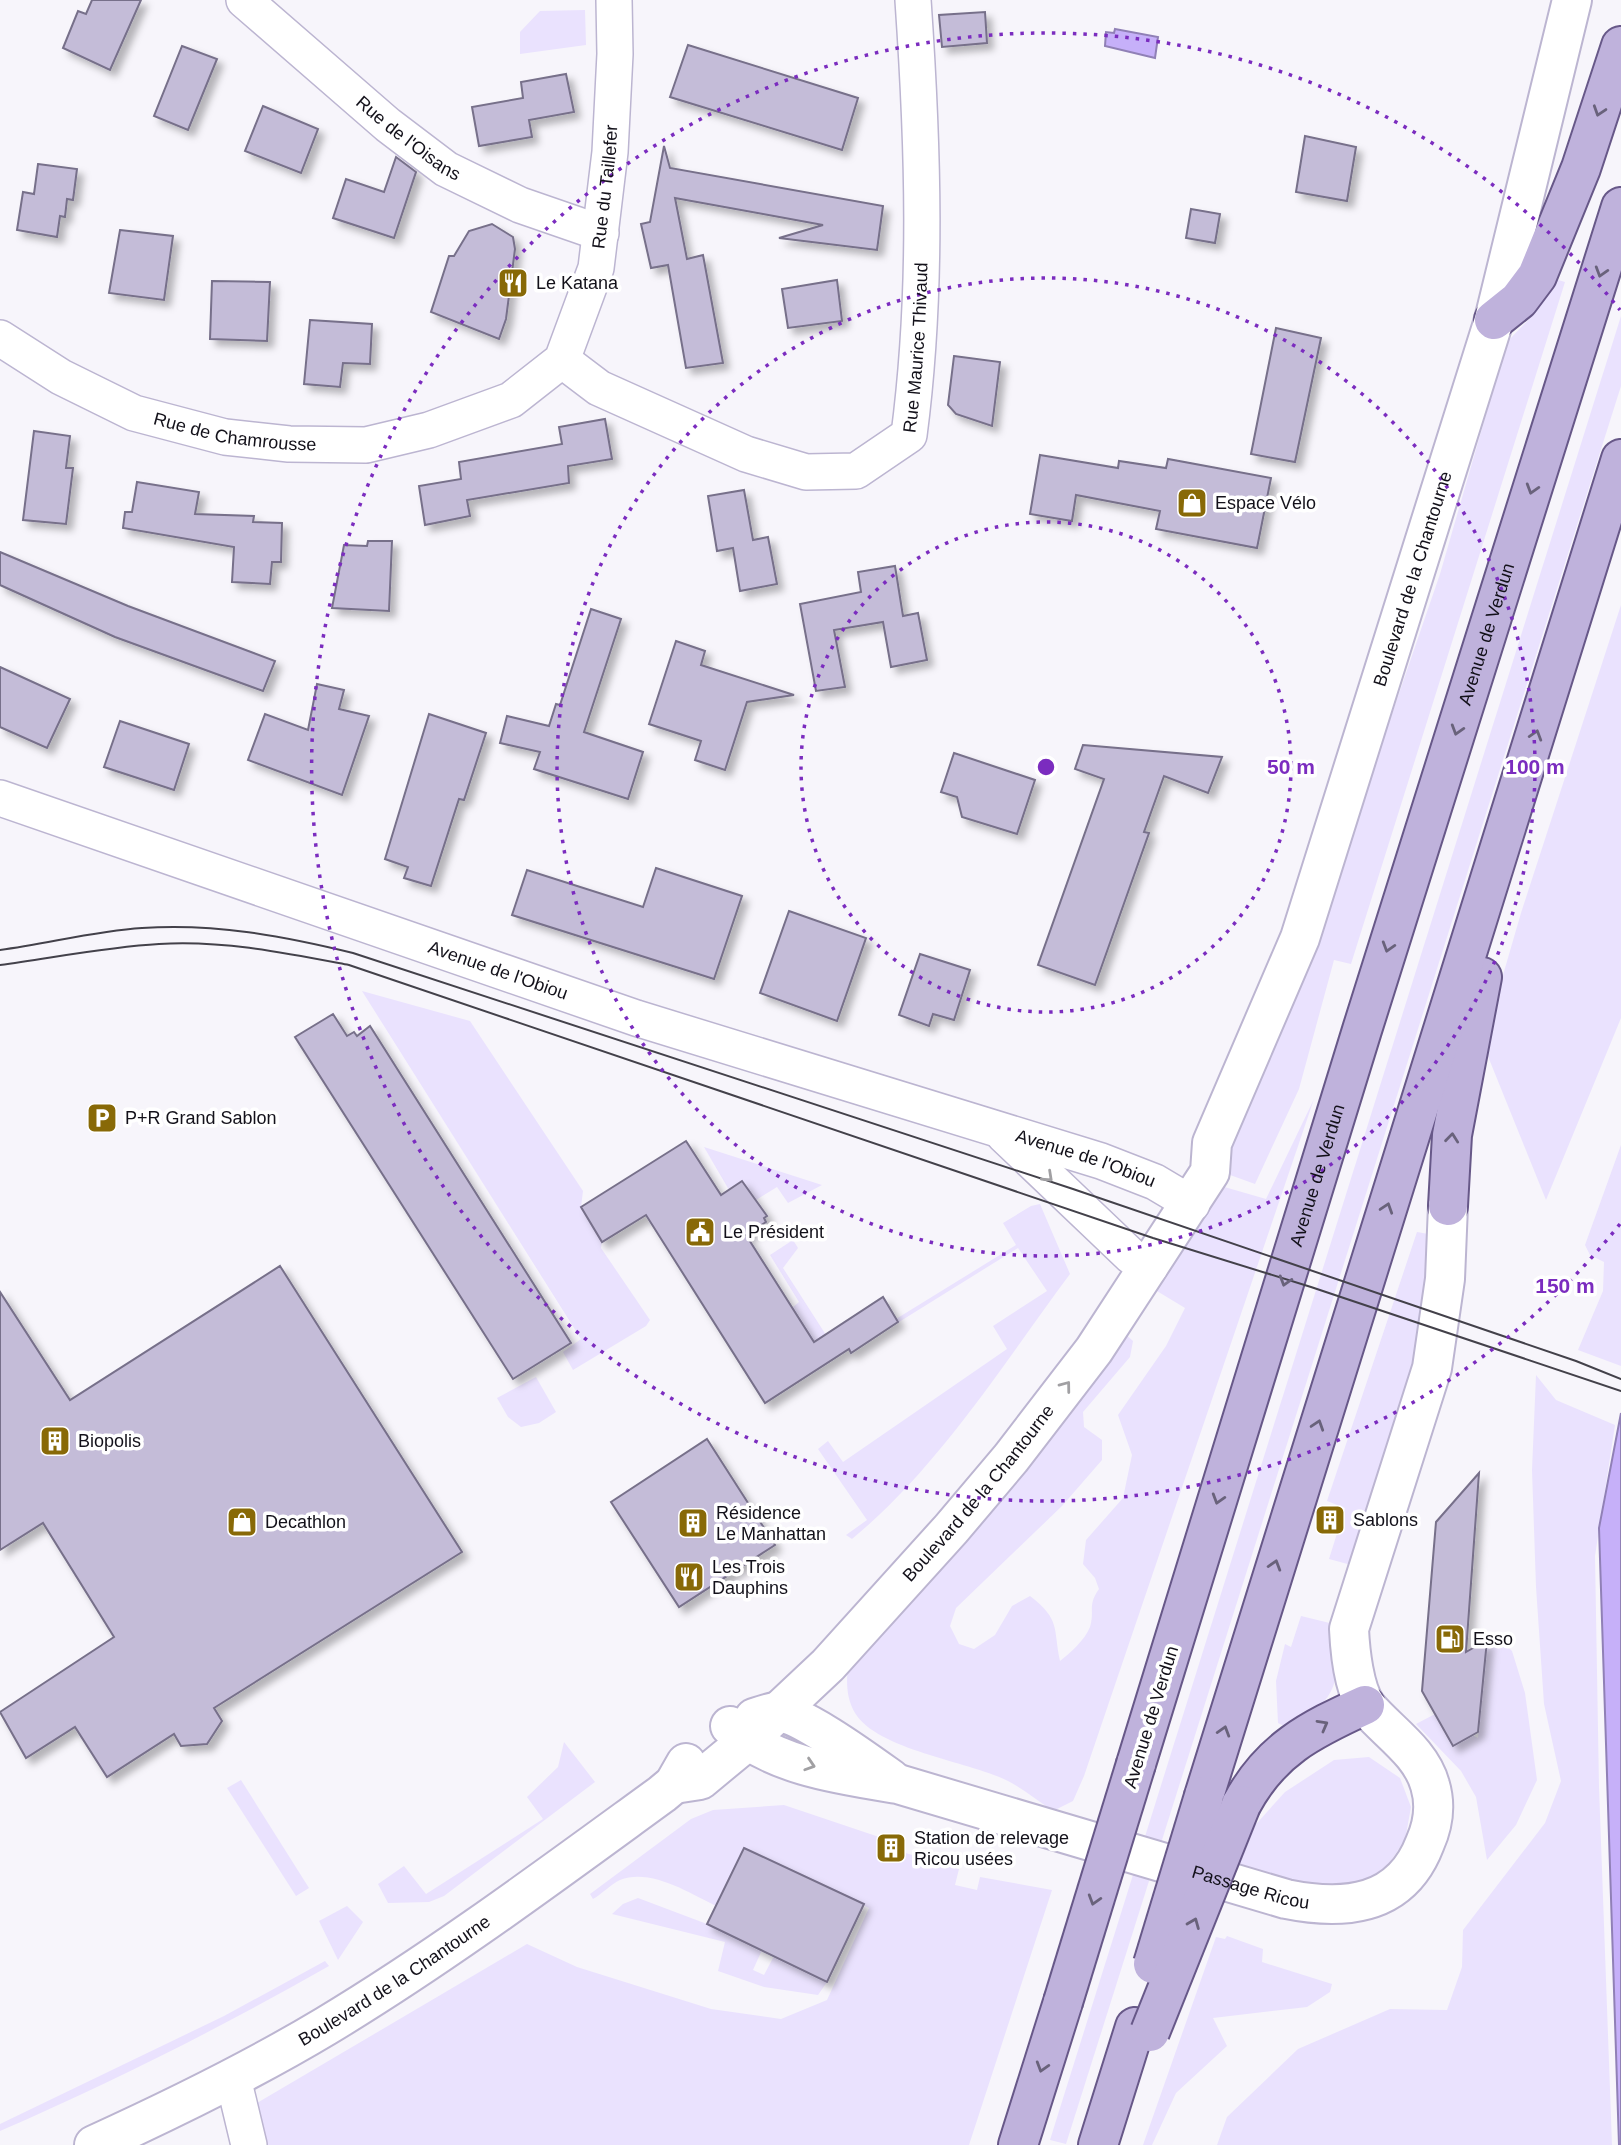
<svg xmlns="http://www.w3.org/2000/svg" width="1621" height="2145" viewBox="0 0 1621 2145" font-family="Arial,sans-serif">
<defs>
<filter id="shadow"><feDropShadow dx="6" dy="6" stdDeviation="3.5" flood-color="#0004"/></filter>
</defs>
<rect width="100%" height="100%" fill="#f7f5fb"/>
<!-- green -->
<g fill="#eae2fe">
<path d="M585,10L586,45L520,54V32L540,11Z"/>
<path d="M1555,279L1565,282L1351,964L1334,960L1299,1089L1255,1184L1219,1171L1300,982L1440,574L1507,342L1536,312Z"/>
<path d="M1621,316V386L1066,2144L1050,2140Z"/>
<path d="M1621,605V1018L1546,1200L1483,1044L1521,913Z"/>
<path d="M362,991L470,1021L583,1191L581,1207L602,1242L601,1248L650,1320L646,1326L573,1370L563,1352L581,1339Z"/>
<path d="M1314,1099L1084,1776L1073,1801L1053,1811C1038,1801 1023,1789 1008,1781C971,1762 877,1750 855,1713C844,1694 847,1675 849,1655L1122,1331L1133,1341L1130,1357L1083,1412L1084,1427L1102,1440V1460L1062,1506L956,1608L950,1626L959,1644L974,1649L995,1635L1012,1606L1030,1596C1061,1620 1053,1628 1060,1661C1070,1653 1085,1640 1090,1627C1095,1610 1087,1606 1099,1589L1095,1578L1083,1564L1086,1540L1123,1498L1132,1455L1118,1415L1166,1346L1185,1308L1147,1285L1221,1186L1266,1199Z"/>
<path d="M1621,1145V1366L1578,1350L1603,1291L1604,1262L1590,1255L1585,1245Z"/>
<path d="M704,1147L822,1185L788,1203L777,1187L756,1200L742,1181L729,1190Z"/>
<path d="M1040,1204L1070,1274C1003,1364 939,1467 852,1539L846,1535L867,1520L818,1449L828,1441L843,1462L1007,1349L993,1326L1047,1291L1018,1248L899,1322L896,1319L1016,1245L1003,1223L1031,1206Z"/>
<path d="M1417,1232L1428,1234L1424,1338L1355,1566L1329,1559L1345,1508L1327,1501Z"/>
<path d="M793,1240L798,1248L783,1268L826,1335L815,1343L792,1308L799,1302L770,1255Z"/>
<path d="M1536,1375L1556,1400L1615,1425L1595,1556L1599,1787L1612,2145H1217L1227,2117L1298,2049L1390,2009L1447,2010L1462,1967L1463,1930L1545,1823L1561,1781L1544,1704L1536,1587L1532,1470Z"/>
<path d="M536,1377L556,1412L539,1423L521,1427L508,1417L497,1398Z"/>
<path d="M1301,1616L1338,1625C1337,1684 1342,1695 1290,1729L1278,1723L1276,1681L1285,1644L1291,1647Z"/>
<path d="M1494,1634L1512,1651L1525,1693L1537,1780L1516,1825L1487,1860L1476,1797L1461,1771L1416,1724L1435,1714L1453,1746L1472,1735L1478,1738L1487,1640Z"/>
<path d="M564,1742L595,1782L444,1896L429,1902L388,1903L378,1884L404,1866L426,1894L543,1819L527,1797L558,1767Z"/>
<path d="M1369,1757L1400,1778L1411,1807L1405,1840L1384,1871L1347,1886L1296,1888L1234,1871L1248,1833L1285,1792L1334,1760Z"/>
<path d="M241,1780L309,1888L296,1896L227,1788Z"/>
<path d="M784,1805L885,1839L881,1850L896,1856L899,1851L959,1869L955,1885L977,1890L980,1877L1052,1890L969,2145H263L252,2106L527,1944L577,1967L711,2009L781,2019L827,2000L869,1908L744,1848L716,1906C689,1893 651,1868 620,1880C611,1884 602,1894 593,1899L590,1894L691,1819L713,1810Z"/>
<path d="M638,1898L707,1924L762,1950L753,1970L764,1975L774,1956L827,1982L818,1995L764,1987L718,1971L725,1942L612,1914L623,1904Z"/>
<path d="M347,1906L363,1922L338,1960L319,1921Z"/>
<path d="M1227,1936L1263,1949L1262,1962L1332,1984L1330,1992L1307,2007L1213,2018L1227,2046L1176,2093L1152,2145H1143L1216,1937L1225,1939Z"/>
<path d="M325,1961L329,1966C222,2027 113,2082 0,2131V2124L224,2016Z"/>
</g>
<!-- water -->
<g fill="#c6b0f9" stroke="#9080b6" stroke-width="2">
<path d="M1115,29L1158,37L1155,58L1105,46L1106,32L1114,33Z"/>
<path d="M1621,1413V2145H1619L1599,1528Z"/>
</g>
<!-- building -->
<g fill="#c4bcd8" stroke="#77708a" stroke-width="2" filter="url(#shadow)">
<path d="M92,0H141L110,70L63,48L78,11L86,14Z"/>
<path d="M985,12L987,43L942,47L939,15Z"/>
<path d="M688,45L858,98L842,150L670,97Z"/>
<path d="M182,46L217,59L188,130L154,116Z"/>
<path d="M566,74L574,112L529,120L532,137L479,146L472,107L523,98L521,82Z"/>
<path d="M263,106L318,129L301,173L245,151Z"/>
<path d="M1305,136L1356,147L1347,201L1296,192Z"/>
<path d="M664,146L670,168L883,206L877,250L779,238L823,225L675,198L687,259L703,255L723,363L686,368L668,265L651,268L641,224L650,222Z"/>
<path d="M396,157L416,172L394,238L333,218L346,179L384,192Z"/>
<path d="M38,164L77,169L73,200L67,199L65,217L60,216L57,237L17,230L23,192L34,194Z"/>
<path d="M1191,209L1220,214L1215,243L1186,238Z"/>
<path d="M492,224L513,237L515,249L506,319L499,339L431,312L449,256H454L469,231Z"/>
<path d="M120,230L173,236L164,300L109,293Z"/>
<path d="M837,280L842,321L788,328L782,289Z"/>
<path d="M212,281L270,282L267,341L210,339Z"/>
<path d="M310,320L372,324L370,364L343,363L340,387L304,384Z"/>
<path d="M1276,328L1321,338L1295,462L1251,454Z"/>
<path d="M954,356L1000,362L992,426L956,414L948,405Z"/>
<path d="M605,419L612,459L568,466L569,483L467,500L470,516L425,525L419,486L461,479L459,462L562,444L559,427Z"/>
<path d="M34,431L70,436L66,468H73L66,524L23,520Z"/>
<path d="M1040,455L1118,468L1119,461L1166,468L1168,459L1271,478L1257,548L1156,529L1160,511L1076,495L1072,521L1030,514Z"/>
<path d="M137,482L199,492L195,514L254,516L253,522L282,523L281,562H272L270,584L232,582L234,547L123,528L125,512H132Z"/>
<path d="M744,490L753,540L768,537L777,584L740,591L733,548L717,551L708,496Z"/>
<path d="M368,541H392L389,611L332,608L344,545L367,546Z"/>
<path d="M0,552L128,606L275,661L263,691L115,637L0,585Z"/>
<path d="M895,566L903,616L918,613L927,660L891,667L883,622L834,630L845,687L816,691L800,604L861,592L858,572Z"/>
<path d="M591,609L621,619L584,732L643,752L628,799L534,769L540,752L500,743L507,716L549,726L556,704L560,705Z"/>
<path d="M676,641L705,651L701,665L794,695L747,702L725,770L695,760L701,741L649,724Z"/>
<path d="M0,667L70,699L47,748L0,727Z"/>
<path d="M317,684L344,690L339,709L369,716L342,795L248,760L265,714L308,730Z"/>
<path d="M429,714L486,733L464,800L459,799L431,886L404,878L408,867L385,859Z"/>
<path d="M120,721L189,744L174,790L104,767Z"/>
<path d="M1083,745L1222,757L1208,793L1164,776L1144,832L1149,833L1095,985L1038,965L1104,779L1075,769Z"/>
<path d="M954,753L1035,780L1017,834L962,817L957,797L941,792Z"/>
<path d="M656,868L742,896L714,979L512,915L527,870L643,907Z"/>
<path d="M789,911L866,938L837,1021L760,993Z"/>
<path d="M920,954L970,970L954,1020L933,1014L929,1026L899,1015Z"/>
<path d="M333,1014L347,1036L354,1032L357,1036L370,1026L571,1343L513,1379L295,1037Z"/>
<path d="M686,1141L721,1195L742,1181L767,1216L764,1218L766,1222L746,1235L814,1342L883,1297L898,1322L851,1353L849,1349L765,1403L646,1215L602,1242L581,1207Z"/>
<path d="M280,1266L462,1552L214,1708L222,1721L207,1744L181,1746L174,1734L107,1777L75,1727L26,1758L0,1712L114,1637L43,1523L0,1550V1292L70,1400Z"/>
<path d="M707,1439L775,1545L679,1607L611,1502Z"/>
<path d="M1479,1473L1466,1652L1487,1640L1478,1732L1453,1746L1422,1691L1436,1522Z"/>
<path d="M744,1848L864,1904L827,1982L707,1924Z"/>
</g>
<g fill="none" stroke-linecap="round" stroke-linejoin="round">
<!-- minor casing -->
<g stroke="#bcb5d1" stroke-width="38">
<g id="minor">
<path id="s1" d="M244,0L388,125L446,169L520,205L601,233"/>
<path id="s2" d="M0,338L61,377L134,413L225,437L289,444L366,445L429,430L511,400L562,360L596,268L610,152L615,54L614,0"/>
<path id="s3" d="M562,360L599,388L746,454L806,472L856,471L909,435C928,290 923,145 913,0"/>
<path id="s4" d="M0,798L636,1018L1101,1161L1155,1182L1192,1204"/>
<path d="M1004,1135L1131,1256L1150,1267"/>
<path d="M233,2078L249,2145"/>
</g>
</g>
<!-- tertiary casing -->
<g stroke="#bcb5d1" stroke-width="42">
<g id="tertiary">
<path d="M754,1718C760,1716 769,1713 775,1712C798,1711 870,1764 891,1779"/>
<path id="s5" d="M730,1726C772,1766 842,1775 898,1784L1286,1899C1345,1911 1401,1906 1425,1843C1433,1825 1436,1805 1430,1785C1421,1752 1388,1732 1367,1707C1354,1690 1350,1650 1349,1629L1432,1368L1445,1279L1448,1206"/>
<path id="s6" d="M674,1784L700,1780L746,1742L828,1665L951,1529L1011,1458L1094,1350L1210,1172L1212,1143L1300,938L1494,320L1572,0"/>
<path id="s7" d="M94,2145C173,2109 251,2071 326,2026C442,1956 552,1874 662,1794L674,1784L686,1763"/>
</g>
</g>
<!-- primary casing -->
<g stroke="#675888" stroke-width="42">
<g id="primary">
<path d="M1494,320L1519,300L1537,276L1581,168L1621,46"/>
<path d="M1448,1206L1452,1135L1482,977"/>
<path id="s8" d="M1136,1764L1362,1030L1621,207"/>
<path d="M1204,1796L1621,459"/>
<path d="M1241,1805C1270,1750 1310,1730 1365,1705"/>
<path d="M1018,2145L1063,2002"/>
<path d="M1098,2145L1135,2027"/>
</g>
</g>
<!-- minor -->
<use href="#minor" stroke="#fff" stroke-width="35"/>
<!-- tertiary -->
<use href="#tertiary" stroke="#fff" stroke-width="38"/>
<!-- primary -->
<use href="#primary" stroke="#bfb2dc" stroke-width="38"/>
<!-- tram -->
<g stroke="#43414a" stroke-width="2">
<path d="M0,950C47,944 94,931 142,928C215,923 283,936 353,953L1073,1189L1576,1361L1621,1379"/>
<path d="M0,965C52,958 106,947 159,944C223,940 286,953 349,965L1153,1238L1311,1287L1621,1391"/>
</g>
<!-- primary-bridge casing -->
<g stroke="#675888" stroke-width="42" stroke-linecap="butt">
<g id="primary-bridge">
<path d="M1153,1964L1204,1796"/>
<path d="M1063,2002L1136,1764"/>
<path d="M1150,2032L1241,1805"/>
</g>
</g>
<!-- primary-bridge -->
<use href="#primary-bridge" stroke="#bfb2dc" stroke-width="38"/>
</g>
<!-- one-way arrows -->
<defs><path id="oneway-chevron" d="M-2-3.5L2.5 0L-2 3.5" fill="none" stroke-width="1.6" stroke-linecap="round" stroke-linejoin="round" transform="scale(1.75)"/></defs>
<g stroke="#69627b">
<use href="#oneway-chevron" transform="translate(1599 111) rotate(108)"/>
<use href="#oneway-chevron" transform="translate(1601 272) rotate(107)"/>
<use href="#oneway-chevron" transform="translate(1532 489) rotate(107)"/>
<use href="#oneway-chevron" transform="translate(1457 730) rotate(107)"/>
<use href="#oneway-chevron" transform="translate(1536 735) rotate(-73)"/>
<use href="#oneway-chevron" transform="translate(1388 947) rotate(107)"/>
<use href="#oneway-chevron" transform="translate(1452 1138) rotate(-84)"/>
<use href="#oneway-chevron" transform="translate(1387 1208) rotate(-72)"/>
<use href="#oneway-chevron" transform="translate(1285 1281) rotate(107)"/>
<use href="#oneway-chevron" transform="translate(1318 1425) rotate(-72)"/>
<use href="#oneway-chevron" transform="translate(1218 1499) rotate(107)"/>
<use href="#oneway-chevron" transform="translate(1275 1565) rotate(-73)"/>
<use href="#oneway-chevron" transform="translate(1323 1725) rotate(-29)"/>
<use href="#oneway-chevron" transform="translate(1224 1731) rotate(-73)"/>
<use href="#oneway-chevron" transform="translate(1094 1900) rotate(107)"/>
<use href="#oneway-chevron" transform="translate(1194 1923) rotate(-68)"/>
<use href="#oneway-chevron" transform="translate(1042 2067) rotate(107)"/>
</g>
<g stroke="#a1a0a3">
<use href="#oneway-chevron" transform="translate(1048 1177) rotate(43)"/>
<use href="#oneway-chevron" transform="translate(1066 1386) rotate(-53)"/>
<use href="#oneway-chevron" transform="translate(810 1765) rotate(18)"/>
</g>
<!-- distance rings -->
<g fill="none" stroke="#7b2cbf" stroke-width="3.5" stroke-dasharray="3.5 7">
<circle cx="1046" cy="767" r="245"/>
<circle cx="1046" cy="767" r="489"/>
<path d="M1620 1224A734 734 0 1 1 1620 310"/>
</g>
<!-- icons -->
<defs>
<g id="restaurant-square" transform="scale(1.575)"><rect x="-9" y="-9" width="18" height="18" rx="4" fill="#886907" stroke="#fff"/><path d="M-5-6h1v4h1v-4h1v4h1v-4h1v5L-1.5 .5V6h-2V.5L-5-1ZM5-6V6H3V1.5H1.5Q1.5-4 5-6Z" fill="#fff"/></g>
<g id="shop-square" transform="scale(1.575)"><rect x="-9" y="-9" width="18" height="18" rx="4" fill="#886907" stroke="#fff"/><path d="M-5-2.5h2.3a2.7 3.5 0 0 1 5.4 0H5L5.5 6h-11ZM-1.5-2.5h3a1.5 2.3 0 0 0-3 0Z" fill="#fff"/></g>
<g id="parking-square" transform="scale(1.575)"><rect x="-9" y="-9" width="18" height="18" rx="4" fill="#886907" stroke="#fff"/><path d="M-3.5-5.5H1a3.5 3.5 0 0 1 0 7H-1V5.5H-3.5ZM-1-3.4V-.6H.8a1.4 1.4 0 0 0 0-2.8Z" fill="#fff"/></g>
<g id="civic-square" transform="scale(1.575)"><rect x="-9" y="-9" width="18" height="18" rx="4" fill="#886907" stroke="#fff"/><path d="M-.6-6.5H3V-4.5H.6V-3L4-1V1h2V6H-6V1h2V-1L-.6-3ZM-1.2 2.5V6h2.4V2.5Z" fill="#fff"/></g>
<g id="building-square" transform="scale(1.575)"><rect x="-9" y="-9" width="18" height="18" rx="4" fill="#886907" stroke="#fff"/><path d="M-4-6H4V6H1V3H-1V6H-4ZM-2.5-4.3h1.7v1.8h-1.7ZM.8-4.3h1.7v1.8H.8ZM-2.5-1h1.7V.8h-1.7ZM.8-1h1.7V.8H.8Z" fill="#fff"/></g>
<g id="fuel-square" transform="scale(1.575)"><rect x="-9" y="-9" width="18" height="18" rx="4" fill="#886907" stroke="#fff"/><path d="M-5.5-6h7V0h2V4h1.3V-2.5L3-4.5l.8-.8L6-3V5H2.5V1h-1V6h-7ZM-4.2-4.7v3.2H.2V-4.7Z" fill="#fff"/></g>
</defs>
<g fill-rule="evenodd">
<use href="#restaurant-square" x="513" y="283"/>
<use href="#shop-square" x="1192" y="503"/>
<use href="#parking-square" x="102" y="1118"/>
<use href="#civic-square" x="700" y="1232"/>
<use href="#building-square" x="55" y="1441"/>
<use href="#building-square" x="1330" y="1520"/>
<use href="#shop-square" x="242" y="1522"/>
<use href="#building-square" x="693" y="1523"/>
<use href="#restaurant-square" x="689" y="1577"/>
<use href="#fuel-square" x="1450" y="1639"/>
<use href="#building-square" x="891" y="1848"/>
</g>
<g text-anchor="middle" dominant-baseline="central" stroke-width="7" stroke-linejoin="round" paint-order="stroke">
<!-- street labels -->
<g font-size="18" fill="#13111a" stroke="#fff">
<text stroke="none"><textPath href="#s1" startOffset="215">Rue de l'Oisans</textPath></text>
<text stroke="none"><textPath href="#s2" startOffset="786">Rue du Taillefer</textPath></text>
<text stroke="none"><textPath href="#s3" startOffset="472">Rue Maurice Thivaud</textPath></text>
<text stroke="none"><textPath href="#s2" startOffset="257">Rue de Chamrousse</textPath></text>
<text stroke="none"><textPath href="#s6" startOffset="1452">Boulevard de la Chantourne</textPath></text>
<text stroke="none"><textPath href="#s8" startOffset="1183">Avenue de Verdun</textPath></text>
<text stroke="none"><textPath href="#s4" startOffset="527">Avenue de l'Obiou</textPath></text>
<text stroke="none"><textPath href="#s4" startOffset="1144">Avenue de l'Obiou</textPath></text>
<text stroke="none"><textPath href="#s8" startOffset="616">Avenue de Verdun</textPath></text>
<text stroke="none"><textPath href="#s6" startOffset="427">Boulevard de la Chantourne</textPath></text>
<text transform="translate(1151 1717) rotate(-73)">Avenue de Verdun</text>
<text stroke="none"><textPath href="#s5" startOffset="548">Passage Ricou</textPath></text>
<text stroke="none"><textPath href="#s7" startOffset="343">Boulevard de la Chantourne</textPath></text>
</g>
<!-- poi labels -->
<g font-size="18" fill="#13111a" stroke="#fff" text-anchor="start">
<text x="536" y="283">Le Katana</text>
<text x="1215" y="503">Espace Vélo</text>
<text x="125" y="1118">P+R Grand Sablon</text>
<text x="723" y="1232">Le Président</text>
<text x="78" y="1441">Biopolis</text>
<text x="716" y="1513">Résidence<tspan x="716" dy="21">Le Manhattan</tspan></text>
<text x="1353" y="1520">Sablons</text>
<text x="265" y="1522">Decathlon</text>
<text x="712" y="1567">Les Trois<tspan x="712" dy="21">Dauphins</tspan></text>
<text x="1473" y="1639">Esso</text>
<text x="914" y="1838">Station de relevage<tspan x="914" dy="21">Ricou usées</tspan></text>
</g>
</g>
<circle cx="1046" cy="767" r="10" fill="#7b2cbf" stroke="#fff" stroke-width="3.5"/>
<g font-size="21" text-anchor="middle" font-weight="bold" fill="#7b2cbf" stroke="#fff" stroke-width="7" stroke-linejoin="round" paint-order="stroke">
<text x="1291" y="774">50 m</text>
<text x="1535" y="774">100 m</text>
<text x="1565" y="1293">150 m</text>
</g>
</svg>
